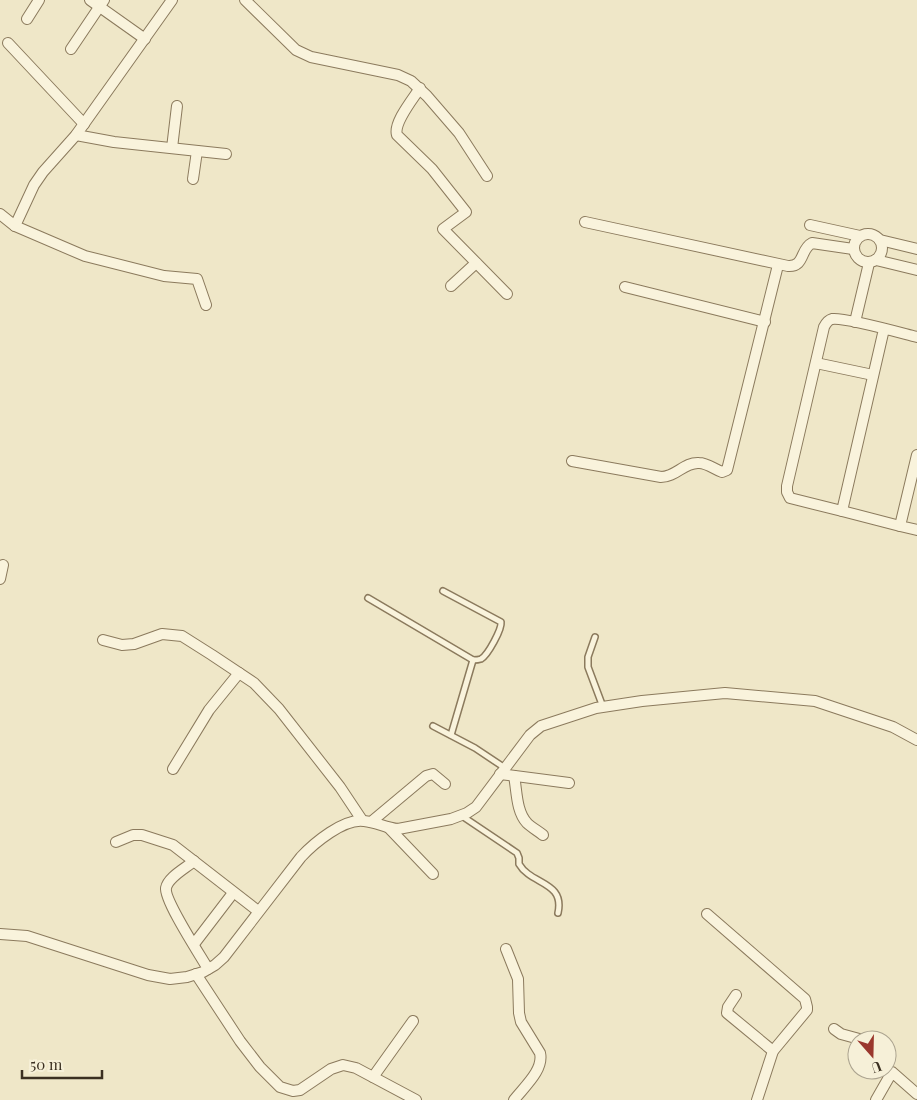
<svg xmlns="http://www.w3.org/2000/svg" width="917" height="1100" viewBox="0 0 917 1100" font-family="'Playfair Display',serif">
<rect width="100%" height="100%" fill="#efe7c8"/>
<g fill="none" stroke-linecap="round" stroke-linejoin="round">
<!-- service casing -->
<g stroke="#8b7a5d" stroke-width="8">
<g id="service">
<path d="M443,591L501,622C502,629 488,655 481,659C478,660 476,660 473,660"/>
<path d="M368,598L473,660L451,735"/>
<path d="M595,637L588,657V667L603,707"/>
<path d="M433,726L475,748L505,768"/>
<path d="M462,816L517,853L519,858V864C531,885 565,881 558,913"/>
</g>
</g>
<!-- minor casing -->
<g stroke="#8b7a5d" stroke-width="12">
<g id="minor">
<path d="M90,0L145,39"/>
<path d="M245,0L296,50L311,57L398,75L411,81L427,96L459,133L487,176"/>
<path d="M27,19L39,0"/>
<path d="M8,43L84,124"/>
<path d="M71,49L104,0"/>
<path d="M420,88C413,99 393,123 397,135L432,169L466,212L443,229L507,294"/>
<path d="M76,135L114,142L226,154"/>
<path d="M172,148L177,106"/>
<path d="M193,179L197,151"/>
<path d="M0,214L15,226L85,256L164,276L197,279L206,305"/>
<path d="M585,222L788,266C805,267 800,249 812,243L853,249"/>
<path d="M810,225L860,236"/>
<path d="M15,226L34,185L43,172L76,135L172,0"/>
<circle cx="868" cy="248" r="14"/>
<path d="M880,240L917,249"/>
<path d="M876,260L917,270"/>
<path d="M451,286L476,263"/>
<path d="M625,287L765,322"/>
<path d="M855,322L869,263"/>
<path d="M884,329L842,511L790,498L787,492V486L824,327C826,323 828,320 832,319C845,317 901,333 917,337"/>
<path d="M816,363L873,375"/>
<path d="M917,455L900,526L917,530"/>
<path d="M572,461L661,477C676,477 684,462 699,463C707,463 714,469 722,472L727,470L778,265"/>
<path d="M842,511L900,526"/>
<path d="M0,579L3,565"/>
<path d="M103,640L122,645L134,644L162,634L182,636L212,655L254,683L279,709L340,787L362,820"/>
<path d="M173,769L209,710L239,673"/>
<path d="M500,774L569,783"/>
<path d="M514,776C517,791 516,811 527,823C531,827 538,831 543,835"/>
<path d="M371,822L426,776L433,774L445,784"/>
<path d="M389,828L433,874"/>
<path d="M116,842L133,835H142L173,845L258,911"/>
<path d="M194,861C186,868 168,877 166,888C164,900 200,955 208,969"/>
<path d="M707,914L805,999L807,1007V1010L773,1051L757,1100"/>
<path d="M0,934L27,936L148,975L170,979L187,977L203,972L215,965L224,957L301,857C314,843 344,818 364,821C376,822 386,828 398,829L451,819L467,813L476,807L530,735L541,726L596,708L642,701L725,693L815,701L893,727L917,740"/>
<path d="M194,944L233,893"/>
<path d="M506,949L518,979L519,1013L521,1022L540,1053C544,1070 524,1087 514,1100"/>
<path d="M196,974L240,1041L260,1067L280,1087L293,1091L300,1090L331,1069L343,1065L356,1068L416,1100"/>
<path d="M736,995L728,1007L727,1013L773,1051"/>
<path d="M834,1029L841,1034L863,1040"/>
<path d="M373,1077L413,1021"/>
<path d="M876,1100L892,1072L917,1094"/>
</g>
</g>
<!-- service -->
<use href="#service" stroke="#f9f3dc" stroke-width="5"/>
<!-- minor -->
<use href="#minor" stroke="#f9f3dc" stroke-width="10"/>
</g>
<!-- north arrow -->
<g transform="translate(872 1055) rotate(160)"><circle r="24" fill="#f6f0d8" stroke="#aba38f"/>
<path d="M0-4L9 19L0 12L-9 19Z" fill="#9a372d"/>
<text y="-8" font-size="14" font-weight="bold" text-anchor="middle" fill="#3b3021">U</text>
</g>
<!-- scale -->
<path d="M22 1070v8h80v-8" fill="none" stroke="#3b3021" stroke-width="2.5"/>
<text x="30" y="1070" font-size="15" fill="#3b3021" stroke="#f6f0d8" stroke-width="4" paint-order="stroke">50 m</text>
</svg>
